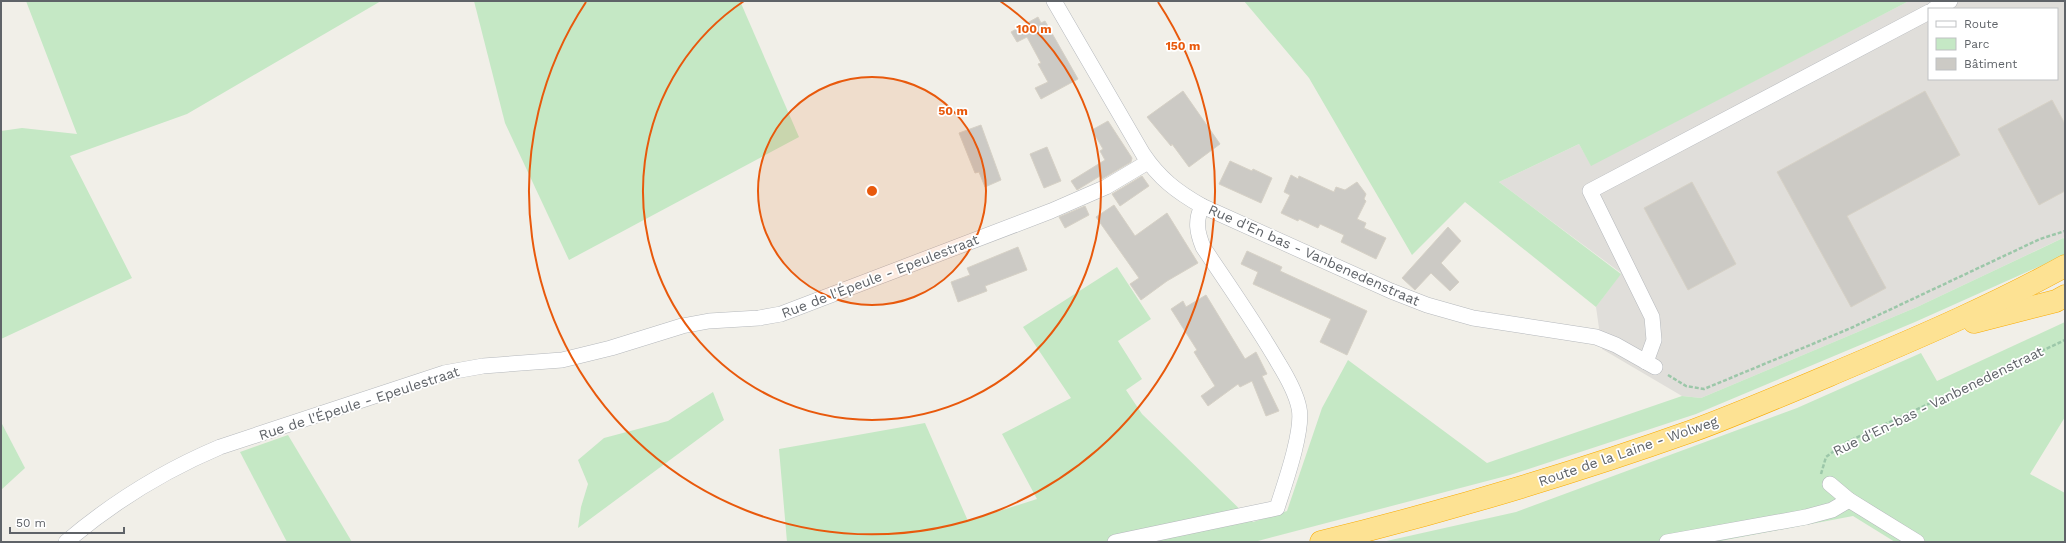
<svg xmlns="http://www.w3.org/2000/svg" width="2066" height="543" viewBox="0 0 2066 543" font-family="'Work Sans',sans-serif">
<rect width="100%" height="100%" fill="#f1efe8"/>
<!-- industrial -->
<path fill="#e0deda" fill-rule="evenodd" d="M1909,1H2065V237L1917,307L1701,398L1682,396L1602,349L1596,307L1621,273L1499,182L1579,144L1591,165ZM1929,9H2057V79H1929Z"/>
<!-- green -->
<g fill="#c5e8c5">
<path d="M26,1H381L187,114L70,156L132,278L1,339V131L22,128L77,134Z"/>
<path d="M474,1H740L799,137L569,260L505,123Z"/>
<path d="M1244,1H1909L1591,166L1579,144L1499,182L1621,274L1596,307L1465,202L1412,255L1309,78Z"/>
<path d="M2063,238L2065,239V255L1915,322L1696,414L1510,475L1254,542H787L779,449L925,423L968,521L1037,499L1002,434L1071,398L1023,327L1117,267L1151,319L1118,341L1142,379L1126,390L1142,414L1253,522L1287,511L1322,408L1348,360L1487,463L1682,396L1701,398L1917,307Z"/>
<path d="M2065,322V417L2030,474L2065,493V542H1895L1853,516L1715,542H1382L1516,512L1797,408L1921,353L1937,381Z"/>
<path d="M713,392L724,420L578,528L581,507L588,484L578,460L604,438L668,421Z"/>
<path d="M1,422L25,468L1,490Z"/>
<path d="M288,435L352,542H287L240,452Z"/>
</g>
<!-- building -->
<g fill="#cccac5" stroke="#d6d1c6">
<path d="M1038,17L1041,23L1045,21L1078,79L1041,99L1035,88L1048,82L1038,64L1041,63L1027,37L1017,42L1011,32Z"/>
<path d="M1183,91L1220,144L1189,167L1172,144L1171,146L1147,117Z"/>
<path d="M1925,91L1960,155L1847,216L1886,288L1851,307L1777,172Z"/>
<path d="M2052,100L2065,124V191L2039,205L1998,129Z"/>
<path d="M1108,121L1132,158L1131,162L1102,179L1100,176L1077,190L1071,181L1105,160L1100,151L1103,149L1092,130Z"/>
<path d="M981,125L1001,180L985,187L979,172L975,173L959,133Z"/>
<path d="M1047,147L1061,181L1044,188L1030,154Z"/>
<path d="M1230,161L1252,171L1253,169L1272,178L1261,203L1219,184Z"/>
<path d="M1291,175L1298,179L1299,176L1334,192L1336,187L1345,190L1357,182L1366,194L1364,199L1366,201L1357,219L1366,223L1364,228L1386,238L1376,259L1341,242L1344,235L1320,224L1318,228L1299,219L1298,221L1281,213L1290,195L1284,192Z"/>
<path d="M1142,176L1149,186L1120,206L1112,194Z"/>
<path d="M1692,182L1736,264L1688,290L1644,208Z"/>
<path d="M1114,205L1135,236L1167,213L1198,263L1167,281L1141,300L1130,284L1139,278L1096,217Z"/>
<path d="M1085,206L1089,215L1065,228L1059,217Z"/>
<path d="M1448,227L1461,241L1441,263L1459,282L1450,291L1431,273L1415,290L1402,278Z"/>
<path d="M1018,247L1027,270L985,286L987,291L958,302L951,282L970,275L967,268Z"/>
<path d="M1247,251L1282,267L1280,271L1367,311L1347,355L1320,342L1331,319L1253,284L1258,272L1241,264Z"/>
<path d="M1206,295L1245,359L1256,352L1267,374L1262,376L1279,411L1266,416L1252,381L1240,387L1238,384L1208,406L1201,396L1215,386L1194,352L1197,350L1171,309L1183,301L1186,307Z"/>
</g>
<g fill="none" stroke-linecap="round" stroke-linejoin="round">
<!-- street casing -->
<g stroke="#b5b8bc" stroke-width="16">
<g id="street">
<path d="M1054,1L1143,154C1159,178 1177,192 1202,206L1391,291L1427,305L1473,318L1596,337L1616,345L1655,367"/>
<path d="M1934,9L1950,1"/>
<path d="M1646,362L1654,340L1652,317L1590,191L1929,12"/>
<path d="M1830,484L1849,500L1917,542"/>
<path d="M66,542C113,502 163,471 220,447L444,373L483,366L562,360L611,348L682,326L709,321L759,318L781,314L1051,211L1106,187L1148,162"/>
<path d="M1115,542L1277,508C1284,486 1304,430 1299,408C1296,393 1287,377 1279,364C1256,324 1229,286 1203,247C1197,232 1195,221 1202,206"/>
<path d="M1667,542L1806,517L1832,510L1849,500"/>
</g>
</g>
<!-- highway casing -->
<g stroke="#f9ab00" stroke-width="23">
<g id="highway">
<path d="M1974,322L2056,301L2065,296"/>
<path d="M1321,542C1447,511 1571,474 1692,431C1746,411 1799,388 1851,366C1924,335 1996,304 2065,266"/>
</g>
</g>
<!-- path -->
<g stroke="#9cc7a9" stroke-width="2.5" stroke-dasharray="4 2" stroke-linecap="butt">
<path d="M1668,375L1686,386L1704,389L1851,328L2040,239L2065,231"/>
<path d="M1821,474L1826,457L1845,443L2065,340"/>
</g>
<!-- street -->
<use href="#street" stroke="#fff" stroke-width="15"/>
<!-- highway -->
<use href="#highway" stroke="#fde293" stroke-width="22"/>
</g>
<!-- distance rings -->
<circle cx="872" cy="191" r="114" fill="#e8590c" fill-opacity=".12"/>
<g fill="none" stroke="#e8590c" stroke-width="2">
<circle cx="872" cy="191" r="114"/>
<path d="M1000 1A229 229 0 1 1 744 1"/>
<path d="M1158 2A343 343 0 1 1 586 2"/>
</g>
<g text-anchor="middle" dominant-baseline="central" stroke-width="3.5" stroke-linejoin="round" paint-order="stroke">
<!-- street labels -->
<g font-size="14" fill="#5f6368" stroke="#fff">
<text transform="translate(1314 255) rotate(24)">Rue d'En bas - Vanbenedenstraat</text>
<text transform="translate(880 276) rotate(-21)">Rue de l'Épeule - Epeulestraat</text>
<text transform="translate(1938 401) rotate(-26)">Rue d'En-bas - Vanbenedenstraat</text>
<text transform="translate(359 403) rotate(-18)">Rue de l'Épeule - Epeulestraat</text>
<text transform="translate(1628 451) rotate(-19)">Route de la Laine - Wolweg</text>
</g>
</g>
<circle cx="872" cy="191" r="6" fill="#e8590c" stroke="#fff" stroke-width="2"/>
<g font-size="12" text-anchor="middle" font-weight="bold" fill="#e8590c" stroke="#fff" stroke-width="3.5" stroke-linejoin="round" paint-order="stroke">
<text x="1034" y="33">100 m</text>
<text x="1183" y="50">150 m</text>
<text x="953" y="115">50 m</text>
</g>
<!-- border -->
<rect width="2066" height="543" fill="none" stroke="#5f6368" stroke-width="4"/>
<!-- legend -->
<rect x="1928" y="8" width="130" height="72" fill="#ffffff" stroke="#bfc1c3"/>
<rect x="1936" y="21" width="20" height="6" fill="#ffffff" stroke="#bfc1c3"/>
<text x="1964" y="28" font-size="12" fill="#5f6368">Route</text>
<rect x="1936" y="38" width="20" height="12" fill="#c5e8c5" stroke="#bfc1c3"/>
<text x="1964" y="48" font-size="12" fill="#5f6368">Parc</text>
<rect x="1936" y="58" width="20" height="12" fill="#cccac5" stroke="#bfc1c3"/>
<text x="1964" y="68" font-size="12" fill="#5f6368">Bâtiment</text>
<!-- scale -->
<path d="M10 527v6h114v-6" fill="none" stroke="#5f6368" stroke-width="2"/>
<text x="16" y="527" font-size="12" fill="#5f6368" stroke="#ffffff" stroke-width="3" paint-order="stroke">50 m</text>
</svg>
